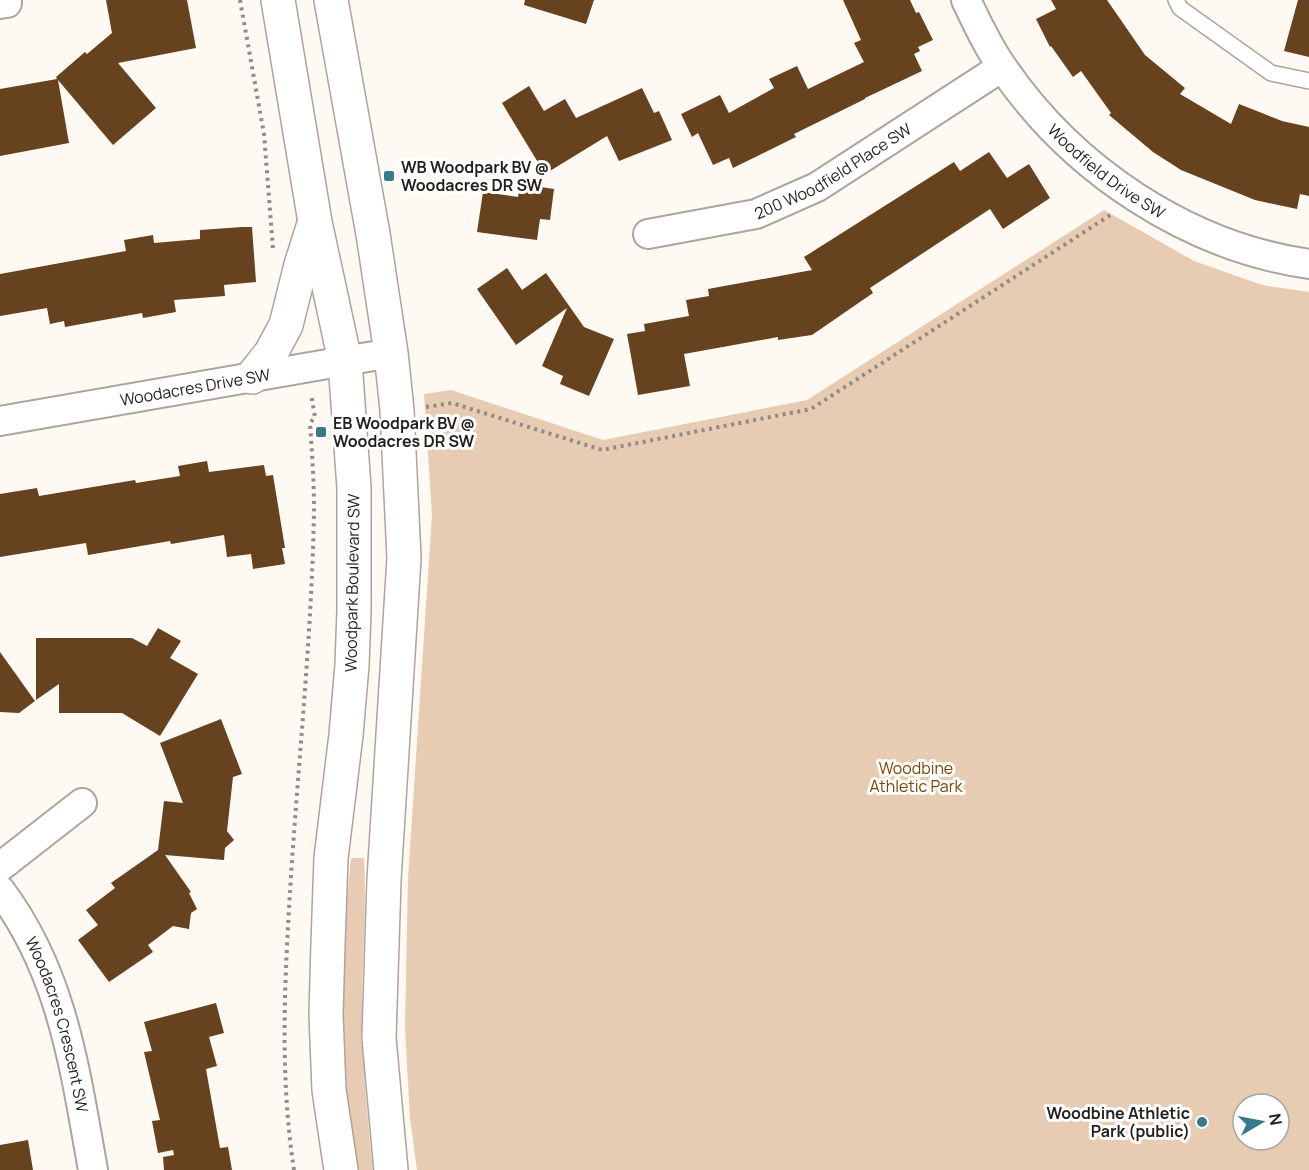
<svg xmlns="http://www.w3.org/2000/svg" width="1309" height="1170" viewBox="0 0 1309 1170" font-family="Manrope,sans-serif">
<rect width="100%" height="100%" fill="#fff9f3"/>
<!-- green -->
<g fill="#e7cbb2" fill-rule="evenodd">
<path d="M1104,210L1194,261L1262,285L1309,292V1170H417L410,1118L405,1028L408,878L432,515L424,394L451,390L603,440L807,400ZM1243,1104H1279V1140H1243Z"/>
<path d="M351,858H364C367,907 362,956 362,1005C362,1060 367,1115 373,1170H356C348,1128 341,1076 341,1033C341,974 345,916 351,858Z"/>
</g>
<!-- building -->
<g fill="#66421e">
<path d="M106,0H187L196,48L118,63L156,108L113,145L58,80L69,143L0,156V89L57,79L56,77L85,52L87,54L112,33Z"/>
<path d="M525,0H594L586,24L524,5Z"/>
<path d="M843,0H910L916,13L919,12L933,40L918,47L920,51L914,54L922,71L865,98V99L794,134L796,137L733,168L729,158L713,165L698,133L692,137L681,114L720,95L729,113L774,88L769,79L797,66L808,89L864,62L854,43L861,40Z"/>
<path d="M1051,0H1107L1145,55L1185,88L1180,94L1231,124L1239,104L1282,121L1309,127V196L1300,194L1297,209L1255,200L1181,170L1153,152L1109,115L1111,113L1081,71L1073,77L1051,46L1050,47L1036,19L1056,9Z"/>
<path d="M1298,0H1309V57L1284,51Z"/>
<path d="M529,86L544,111L565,99L576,118L642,88L654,113L659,111L672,140L619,161L607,136L545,174L502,103Z"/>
<path d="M989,152L1007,178L1029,164L1050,198L1003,229L990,209L870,288L873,293L812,335L778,340V337L684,354L690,386L638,395L627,334L645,331L644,324L689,316L686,300L709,296L708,289L812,270L804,257L954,162L960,171Z"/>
<path d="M520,184L554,189L550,220L540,219L537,240L477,232L483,192L518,197Z"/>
<path d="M242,227H252L256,282L224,285L225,296L174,300L176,312L143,318L142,313L65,327L64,321L50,324L47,308L0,316V274L126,251L124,240L153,235L154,243L200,239V230Z"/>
<path d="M507,268L522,290L546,273L584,327L614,339L589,396L560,384L563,376L542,366L567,308L516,345L477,289Z"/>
<path d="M207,461L209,472L264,465L266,476L273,475L285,548H282L285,564L253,569L251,554L227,557L224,535L171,544L170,541L88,555L86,543L0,557V494L37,488L39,496L135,480L136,483L180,476L178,466Z"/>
<path d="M158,628L181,641L170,658L198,674L160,736L122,713H59V684L36,700V638H132L147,646Z"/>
<path d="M0,652L35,701L19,713L0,712Z"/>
<path d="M221,719L242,774L233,777L227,831L234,840L225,848L224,860L165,855L191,892L189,893L197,909L191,913L189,929L173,926L148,945L153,952L109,982L78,940L98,925L86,910L115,888L111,883L158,850L164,801L183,803L160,743Z"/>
<path d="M216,1003L224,1033L209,1037L217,1066L206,1069L220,1148L228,1147L232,1170H164L163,1157L174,1155L173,1150L158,1153L152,1121L160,1120L144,1052L152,1051L144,1022Z"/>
<path d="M28,1140L33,1170H0V1145Z"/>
</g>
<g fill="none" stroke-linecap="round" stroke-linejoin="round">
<!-- service casing -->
<g stroke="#ada49b" stroke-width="18">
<path id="service" d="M1176,0L1180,8L1271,73L1309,81"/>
</g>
<!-- minor casing -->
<g stroke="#ada49b" stroke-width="32">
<g id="minor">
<path id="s1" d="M966,0C977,23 988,47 1003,68C1072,169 1186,246 1309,264"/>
<path d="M0,4L7,3"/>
<path id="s2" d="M648,234L756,214L817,187L1002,67"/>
<path id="s3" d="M0,421L391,353"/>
<path d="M0,867L82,803"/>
<path id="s4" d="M0,890C63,974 75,1070 93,1170"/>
</g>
</g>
<!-- tertiary casing -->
<g stroke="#ada49b" stroke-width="36">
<g id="tertiary">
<path d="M278,0L315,222L345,361L354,488V611L352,665L346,735L331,858L328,944L326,1015L329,1090L341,1170"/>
<path d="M331,0L373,234L391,353L397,410L404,558L384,880L379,1038L391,1170"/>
<path d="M252,377L271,353L286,325L301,265L314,224"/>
</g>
</g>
<!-- path -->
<g stroke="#908b87" stroke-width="4" stroke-dasharray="3 4.5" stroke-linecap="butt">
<path d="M240,0L264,134L273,249"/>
<path d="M426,407L452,403L602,450L811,409L1112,214"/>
<path d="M294,1170C279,1073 285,973 291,876C299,754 312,632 314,509C314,481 312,452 310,423L315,417L311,394"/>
</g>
<!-- service -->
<use href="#service" stroke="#fff" stroke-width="15"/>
<!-- minor -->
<use href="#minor" stroke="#fff" stroke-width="28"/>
<!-- tertiary -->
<use href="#tertiary" stroke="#fff" stroke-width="33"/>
</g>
<!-- markers -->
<g fill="#38798b" stroke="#fff" stroke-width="2">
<rect x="383" y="170" width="12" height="12" rx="3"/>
<rect x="315" y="426" width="12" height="12" rx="3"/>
<circle cx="1202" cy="1122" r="6"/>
</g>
<g text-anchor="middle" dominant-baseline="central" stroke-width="6" stroke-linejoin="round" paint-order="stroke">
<!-- poi labels -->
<g font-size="16" font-weight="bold" fill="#231f1c" stroke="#fff" text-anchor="start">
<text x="401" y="167">WB Woodpark BV @<tspan x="401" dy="18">Woodacres DR SW</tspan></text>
<text x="333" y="423">EB Woodpark BV @<tspan x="333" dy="18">Woodacres DR SW</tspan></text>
<text x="1190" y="1113" text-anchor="end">Woodbine Athletic<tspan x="1190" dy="18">Park (public)</tspan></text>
</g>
<!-- street labels -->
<g font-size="16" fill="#231f1c" stroke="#fff">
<text stroke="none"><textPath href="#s2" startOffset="198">200 Woodfield Place SW</textPath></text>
<text stroke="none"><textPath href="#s1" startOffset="225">Woodfield Drive SW</textPath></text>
<text stroke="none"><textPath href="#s3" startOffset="198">Woodacres Drive SW</textPath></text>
<text transform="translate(352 583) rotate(-89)">Woodpark Boulevard SW</text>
<text stroke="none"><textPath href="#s4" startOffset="148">Woodacres Crescent SW</textPath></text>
</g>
<!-- park labels -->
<g font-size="16" fill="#7b4602" stroke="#fff">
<text x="916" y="768">Woodbine<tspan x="916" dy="18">Athletic Park</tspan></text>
</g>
</g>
<!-- north arrow -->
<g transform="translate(1261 1122) rotate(80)"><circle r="28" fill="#ffffff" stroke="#a7a5a4" stroke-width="1.5"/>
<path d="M0-4.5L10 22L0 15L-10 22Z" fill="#38798b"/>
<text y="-9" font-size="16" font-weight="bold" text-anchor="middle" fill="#231f1c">N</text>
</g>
</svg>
